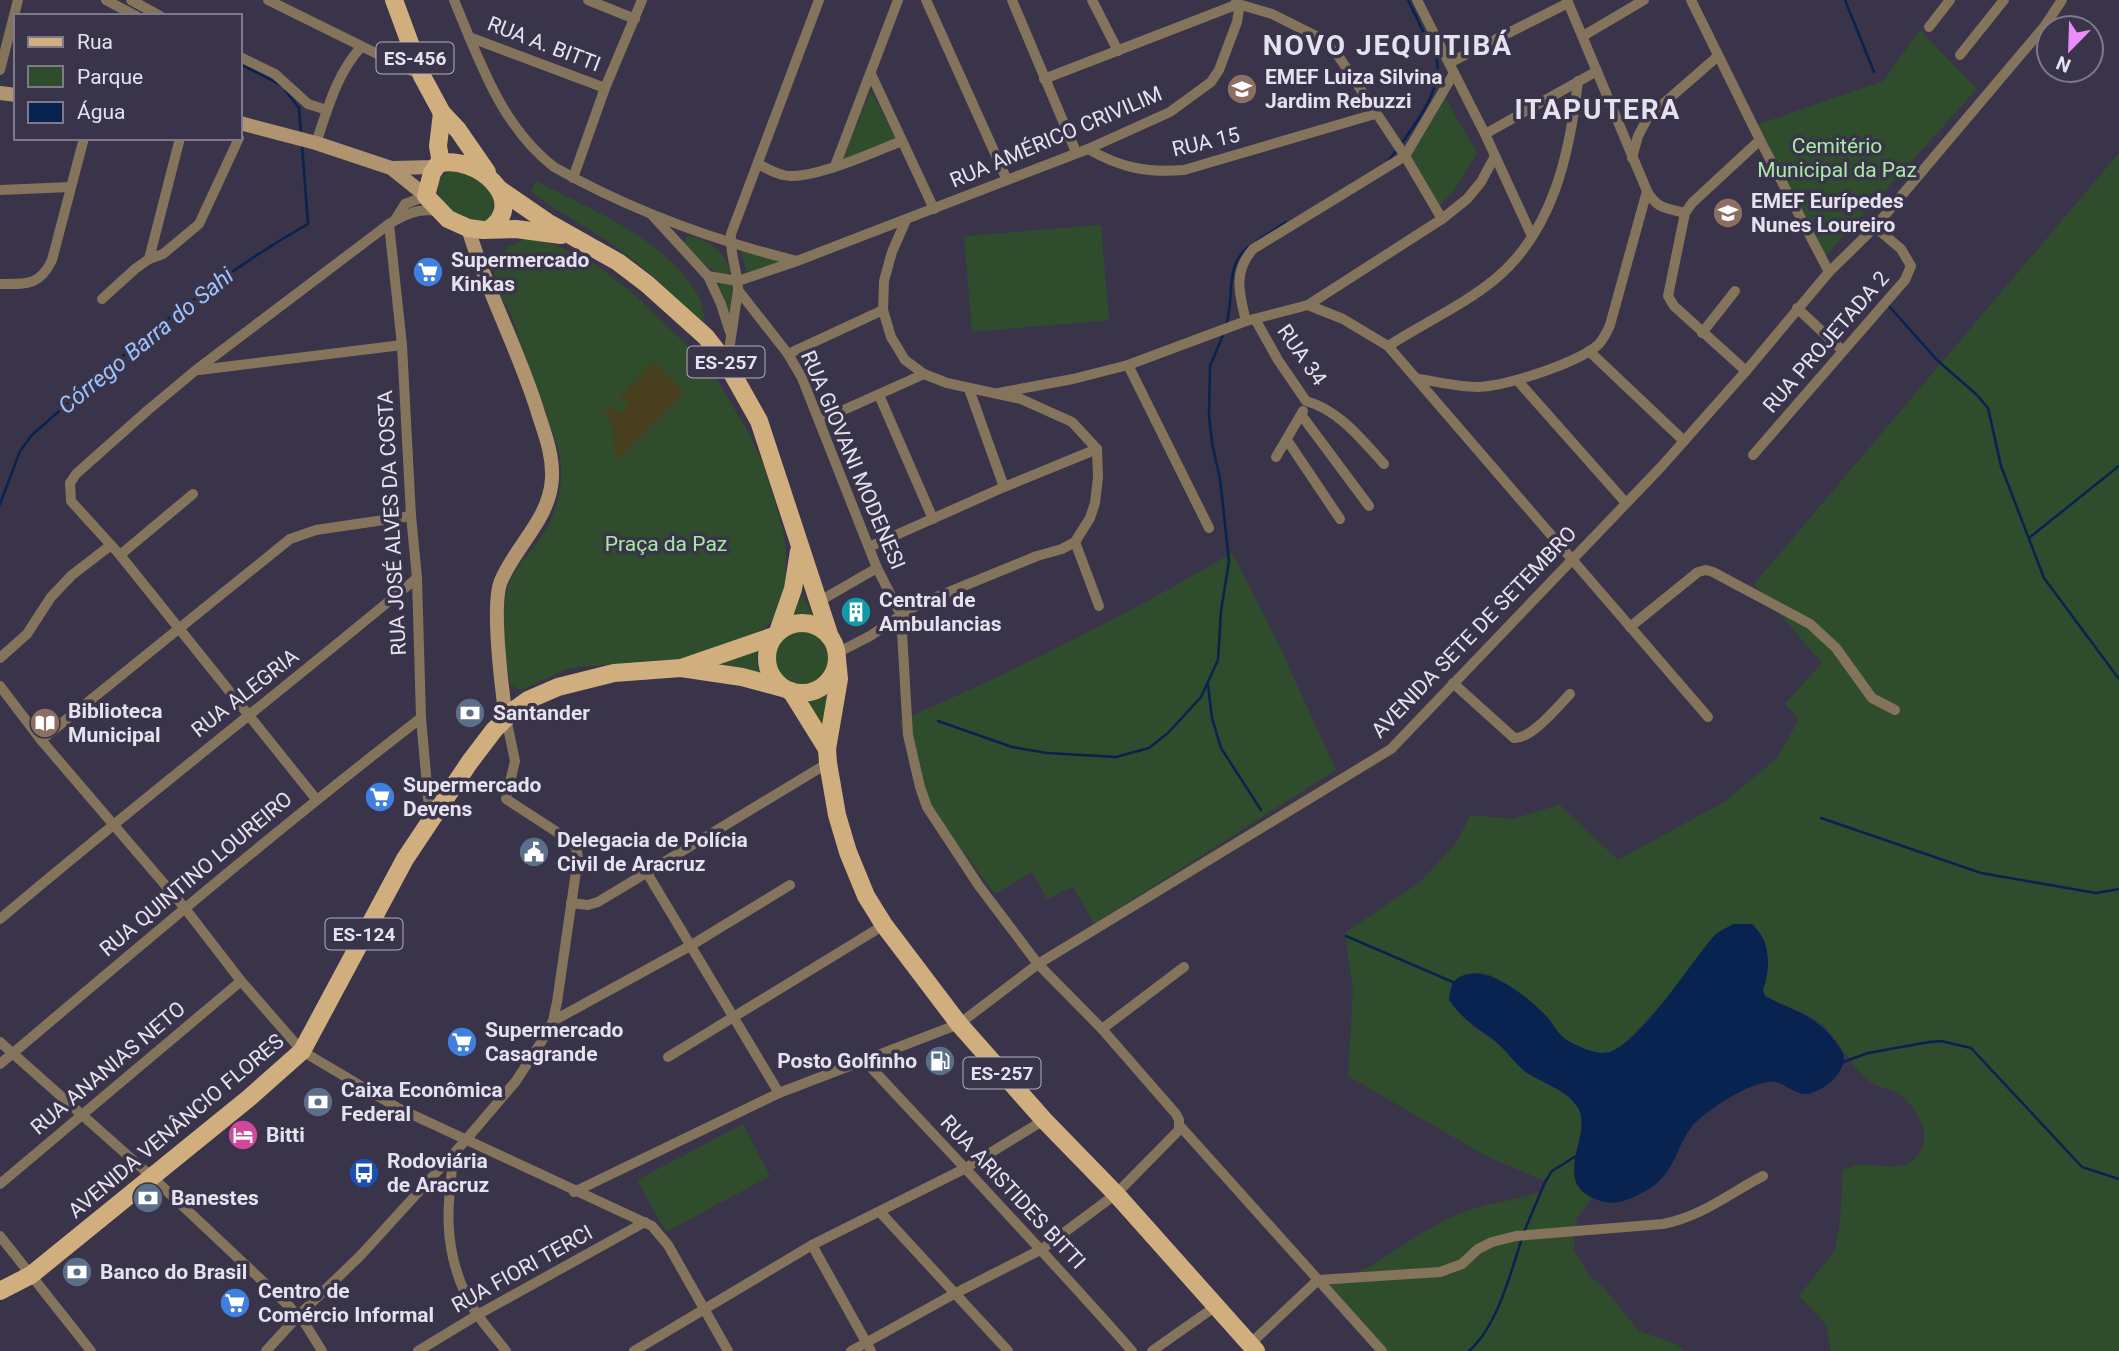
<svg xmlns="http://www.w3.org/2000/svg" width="2119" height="1351" viewBox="0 0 2119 1351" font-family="Roboto,sans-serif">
<rect width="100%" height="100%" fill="#393449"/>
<!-- green -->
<g fill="#2f4d2d">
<path d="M1920,30L1977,89L1823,259L1756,125L1883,81Z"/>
<path d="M1439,87L1477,153L1453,192L1439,206L1404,157Z"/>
<path d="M871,91L897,141L842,159Z"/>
<path d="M2119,153V1351H1831L1826,1324L1799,1296L1835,1250L1840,1221L1843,1170C1848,1168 1854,1165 1859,1165C1880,1163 1902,1175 1919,1154C1934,1134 1914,1102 1895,1092C1887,1088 1877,1087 1870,1082C1852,1067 1841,1045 1826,1028C1812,1013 1783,1006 1765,996L1763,990L1766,980L1717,933L1670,995L1623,1045L1612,1052L1603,1053L1587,1050L1566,1040L1555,1030L1548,1017L1491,975L1479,972L1458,977L1451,985L1449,1000L1473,1027L1496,1042L1524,1071L1566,1094L1579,1109L1582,1126L1574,1159L1582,1191L1593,1197L1577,1218L1574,1250L1589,1275L1605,1289L1639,1331L1676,1344L1684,1351H1387L1327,1286C1370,1271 1405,1241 1445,1220C1476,1204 1510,1202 1543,1191L1547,1182L1486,1156L1348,1076L1353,990L1345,933L1420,882L1456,843L1471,815L1511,819L1560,805L1618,860L1724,802L1777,758L1799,719L1785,704L1822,663L1754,584Z"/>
<path d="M458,169C483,183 507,190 490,224C481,223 470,223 462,220C457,218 453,213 449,209C433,193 432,173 458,169Z"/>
<path d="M536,181C589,209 664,238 696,292C703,303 705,317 706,329C677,299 648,268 613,245C586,226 556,212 531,191Z"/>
<path d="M1101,225L1109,320L972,332L964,236Z"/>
<path d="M690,236C711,241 723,251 730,270L728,274C708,272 698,258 685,244L686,237Z"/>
<path d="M529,238L553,244L595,264L635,295L696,354L717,380L749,433L764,466L782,526L786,548L785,596L775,618L757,634L681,659L579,667L564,670L524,689H519L511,685C503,661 500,614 507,589C513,569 528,556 539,540C558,514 566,479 558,448L509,310L496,289L494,280L495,270L502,254L509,246Z"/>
<path d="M741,251L781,261L778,264L750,273L746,270Z"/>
<path d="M718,283L733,284L730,311L728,310Z"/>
<path d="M1232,553L1276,639L1336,770L1094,924L1073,887L1047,899L1032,872L995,894L933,812L899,721C1013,672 1125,616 1232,553Z"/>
<path d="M802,594L812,614L811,616L795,617L793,614Z"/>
<circle cx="801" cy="658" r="30"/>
<path d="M758,648L757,663L763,676L714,666Z"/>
<path d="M832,687L824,727L801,700L818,696Z"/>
<path d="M743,1124L770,1176L666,1232L637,1180Z"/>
</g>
<!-- sand -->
<path fill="#483f1f" d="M654,361L685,393L616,462L611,421L604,414L611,406L619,414L629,405L620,397Z"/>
<!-- water -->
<path fill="#082350" d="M1733,924H1752C1771,941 1771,967 1763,990L1765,996C1792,1011 1815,1014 1835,1041C1844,1054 1848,1058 1838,1074C1832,1083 1818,1092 1807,1094C1793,1095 1782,1079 1768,1082C1745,1085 1715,1106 1698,1120C1679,1137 1677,1166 1658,1182C1652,1188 1643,1192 1636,1196C1625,1201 1616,1204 1605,1202C1544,1187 1595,1137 1578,1108C1567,1089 1543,1084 1526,1072C1515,1064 1507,1051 1496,1042C1477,1026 1464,1022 1449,1000C1451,985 1453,977 1469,974C1494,969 1530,999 1546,1016C1554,1024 1557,1034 1567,1040C1577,1046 1590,1052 1602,1053C1634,1055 1693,958 1715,935C1720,930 1727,928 1733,924Z"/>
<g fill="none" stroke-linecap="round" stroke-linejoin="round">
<!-- stream -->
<g stroke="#082350" stroke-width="2.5">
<path d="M1845,0L1874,72"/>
<path d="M240,64L281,85"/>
<path d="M285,90L299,108L301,135"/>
<path d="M1401,144C1417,122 1442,89 1437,60L1408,0"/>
<path d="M1388,161L1397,150"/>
<path d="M1257,241L1286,222"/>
<path d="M1888,305L1937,360L1977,395L1988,408L2001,466L2044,578L2119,679"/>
<path d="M1226,325C1235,299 1224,266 1248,247"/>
<path d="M0,504L20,451L32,435C120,357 205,282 308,224L302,145"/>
<path d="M2029,538L2119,466"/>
<path d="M1208,685L1212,718L1221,748L1261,810"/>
<path d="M938,721L1012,747L1047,753L1116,757L1149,748L1168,733L1201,697L1218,660L1221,611L1229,561L1220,479L1212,443L1209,415L1210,366L1223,335"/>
<path d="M1821,818L1981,873L2096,893L2119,889"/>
<path d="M1346,936L1455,983"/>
<path d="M1843,1062L1868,1053L1929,1042L1941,1041L1971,1048L2082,1167L2119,1179"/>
<path d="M1524,1232L1545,1182L1552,1171L1576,1156"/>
<path d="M1469,1351C1497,1327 1511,1272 1522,1238"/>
</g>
<!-- street -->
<g stroke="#84745c" stroke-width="10">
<path d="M106,0L136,16"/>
<path d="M131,0L160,16"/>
<path d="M268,0L422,76"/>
<path d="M454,0C479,60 501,126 554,167C630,210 712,240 797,261"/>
<path d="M588,0L635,19"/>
<path d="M926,0L1007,180"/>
<path d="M1012,0L1076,152"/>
<path d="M1092,0L1118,51"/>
<path d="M1417,0L1485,134L1531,234"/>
<path d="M1567,0L1647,191C1657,209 1666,208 1685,213"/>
<path d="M1691,0L1760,140L1829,272"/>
<path d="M1929,27L1950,0"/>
<path d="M1583,36L1644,0"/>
<path d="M469,37L605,88"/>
<path d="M1960,55L2004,0"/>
<path d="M240,57L275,74L308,104L327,110"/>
<path d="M1449,63L1568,3"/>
<path d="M0,70L18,0"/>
<path d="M871,74L934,209"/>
<path d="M1044,79L1238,4L1272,14L1322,39L1339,57L1405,156L1442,219"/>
<path d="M1485,134L1597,71"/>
<path d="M316,143C328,108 336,75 361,47"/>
<path d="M1088,149C1121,168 1147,173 1184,170L1375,114"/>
<path d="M1632,158L1638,136L1648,117L1718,56"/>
<path d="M758,164C766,168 774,173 783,175C810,182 875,151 902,141"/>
<path d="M835,166L898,0"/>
<path d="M573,178L605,88L642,0"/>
<path d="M0,190L70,187"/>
<path d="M653,216L708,276L721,304L730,332"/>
<path d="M395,220L405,204L426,196"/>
<path d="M389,224L402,345L411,516L417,578L421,718L430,820"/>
<path d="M149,259L180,138"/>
<path d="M708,276L738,281L797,261L1088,149L1170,112L1211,82L1219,70L1237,22L1239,9L1236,0"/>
<path d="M0,284C26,284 40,286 52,260L84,138"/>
<path d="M738,290L788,354L802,378L877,568L901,615L908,735L920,787L927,807L979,886L1038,964L1102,1029L1176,1114L1179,1120V1130L1116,1194L1042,1249L954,1294L851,1351"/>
<path d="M102,299L135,269L149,259L163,254L199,224L239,138"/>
<path d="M1308,305L1442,219L1467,199L1481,182L1495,156"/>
<path d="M1797,308L1843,351"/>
<path d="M1255,319L1278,360L1306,401C1339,410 1362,440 1384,464"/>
<path d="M1246,321C1239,293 1233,272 1253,249L1405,156L1454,73"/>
<path d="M1702,333L1735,291"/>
<path d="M1388,346C1422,324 1462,306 1494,280C1553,232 1570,153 1578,81"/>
<path d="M1589,351L1684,441"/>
<path d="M788,354L883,310"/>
<path d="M727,364L738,290C738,271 729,253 731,234L819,0"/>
<path d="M1128,365L1209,528"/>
<path d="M199,370L402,345"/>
<path d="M1746,371L1674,306L1668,296L1685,213L1692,203L1760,140"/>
<path d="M1419,379C1438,382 1458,387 1478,387C1507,386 1578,363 1599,344C1604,338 1607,332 1610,325L1647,191"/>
<path d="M1517,380L1626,503"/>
<path d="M969,389L1004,487"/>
<path d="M998,393L1073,379L1128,365L1246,321L1308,305L1343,319L1388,346L1708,717"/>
<path d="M879,395L933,519"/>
<path d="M1302,416L1369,506"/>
<path d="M819,421L924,374"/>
<path d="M1287,440L1340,519"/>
<path d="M1753,455L1905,280L1911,266L1901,249L1875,227"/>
<path d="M1276,457L1303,411"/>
<path d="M1075,542L1099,606"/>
<path d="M869,547L1004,487L1097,449"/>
<path d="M120,555L193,494"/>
<path d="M818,602L877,568"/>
<path d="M1630,627L1698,572L1706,570L1713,572L1810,624L1836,648L1872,698L1895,710"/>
<path d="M837,653L870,636L917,605L1037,556L1062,549L1075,542L1090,518L1095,503L1098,477L1097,449L1072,422L1021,399L947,383L924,374L905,360L891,337L883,310L884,281L892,252L906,220"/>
<path d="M0,658L27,634L51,597L72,575L111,545"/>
<path d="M1453,683L1514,738C1532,739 1557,707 1570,694"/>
<path d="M0,686L41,740L184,907L241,981L302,1051L398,1108L652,1226L668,1245L728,1351"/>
<path d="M41,740L290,539L316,530L411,516"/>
<path d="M316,799L120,555L71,501L70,483L76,474L148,410L196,370L389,224C405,214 421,207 439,212"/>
<path d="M647,873L779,1093"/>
<path d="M571,903L588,905L598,902L828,763"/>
<path d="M0,919C137,803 279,693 417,578"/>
<path d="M553,1021L690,946L790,885"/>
<path d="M1102,1029L1184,967"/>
<path d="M0,1042L152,1177L290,1307L306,1325L322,1351"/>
<path d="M668,1057L884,925"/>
<path d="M864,1060C954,1157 1045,1252 1132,1351"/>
<path d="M0,1064C139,947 277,829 421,718"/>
<path d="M1180,1126L1382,1351"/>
<path d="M454,1154C447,1204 443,1245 465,1293C474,1314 492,1333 506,1351"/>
<path d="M0,1184L241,981"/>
<path d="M574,1192L779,1093L959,1024L1038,964L1391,749L1661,467L1746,371L1829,272L1875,227L2044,27L2062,0"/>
<path d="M880,1212L1008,1351"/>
<path d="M0,1236L91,1351"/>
<path d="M812,1245L871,1351"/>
<path d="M1250,1344L1318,1280L1440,1272L1462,1264L1478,1249L1492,1242L1516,1236L1663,1224C1703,1216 1728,1194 1763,1176"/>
<path d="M266,1351L299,1315L361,1255L465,1141L516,1081L540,1044L553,1021L557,1002L578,858L576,847L566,838L506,799L515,761L506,718"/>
<path d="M418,1351L479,1314L645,1222"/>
<path d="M634,1351L812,1245L964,1169L1044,1120"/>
<path d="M1152,1351L1216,1306"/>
</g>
<!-- secondary -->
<g stroke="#af946f" stroke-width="14">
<path d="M0,93L16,95"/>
<path d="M240,123L316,143L391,168L426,196"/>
<path d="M391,168L436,167"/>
<path d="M468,228C487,293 520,352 539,416C546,437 553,456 552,478C550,519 516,545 501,581C491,604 502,690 506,718"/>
</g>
<!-- primary -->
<g stroke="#d0ae7d" stroke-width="18">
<path d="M394,0L422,76L442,113L458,130L487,172"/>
<path d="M441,163L438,146L442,113"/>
<path d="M499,189L547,222L618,262L647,284L706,337L727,364L759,421L830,637"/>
<path d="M488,230C531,201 475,153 438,164L432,173L426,196L448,219L468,228L483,230L516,229L561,235"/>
<circle cx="802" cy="658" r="35"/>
<path d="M778,632L793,589L799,551"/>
<path d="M837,659L839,679L827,749L828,763L837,815L848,852L866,896L884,925L959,1024L1044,1120L1116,1194L1256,1351"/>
<path d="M684,667L774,636"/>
<path d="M791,691L827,749"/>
<path d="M0,1291L31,1275L249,1098L302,1051L405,859L469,763L494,730L513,711L528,700L558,687L614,673L681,668L742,677L783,688"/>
</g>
</g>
<!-- icons -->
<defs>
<g id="school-disc" transform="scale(1.575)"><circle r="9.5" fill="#8d6e63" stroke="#393449"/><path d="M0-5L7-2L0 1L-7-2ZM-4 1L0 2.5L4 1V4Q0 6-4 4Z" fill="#fff"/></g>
<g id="supermarket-disc" transform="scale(1.575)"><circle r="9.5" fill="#3f7fe0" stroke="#393449"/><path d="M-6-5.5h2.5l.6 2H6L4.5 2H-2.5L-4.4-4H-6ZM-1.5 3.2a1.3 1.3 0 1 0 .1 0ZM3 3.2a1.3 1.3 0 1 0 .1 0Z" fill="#fff"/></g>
<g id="building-disc" transform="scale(1.575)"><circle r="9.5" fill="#0f9aa8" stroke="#393449"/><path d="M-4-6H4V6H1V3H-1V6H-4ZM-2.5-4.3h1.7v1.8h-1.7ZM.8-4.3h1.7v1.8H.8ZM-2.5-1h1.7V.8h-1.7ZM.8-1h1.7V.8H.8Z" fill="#fff"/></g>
<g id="bank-disc" transform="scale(1.575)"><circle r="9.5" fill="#5c6f8a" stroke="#393449"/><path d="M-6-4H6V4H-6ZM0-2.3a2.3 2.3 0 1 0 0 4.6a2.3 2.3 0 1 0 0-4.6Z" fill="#fff"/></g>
<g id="library-disc" transform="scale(1.575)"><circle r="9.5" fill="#8d6e63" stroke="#393449"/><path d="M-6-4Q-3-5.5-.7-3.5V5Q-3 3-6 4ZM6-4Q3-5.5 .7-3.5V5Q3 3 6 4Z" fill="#fff"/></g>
<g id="civic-disc" transform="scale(1.575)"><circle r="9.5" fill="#5c6f8a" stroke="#393449"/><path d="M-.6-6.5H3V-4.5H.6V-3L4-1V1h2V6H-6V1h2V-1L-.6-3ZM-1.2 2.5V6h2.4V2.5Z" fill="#fff"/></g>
<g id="fuel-disc" transform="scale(1.575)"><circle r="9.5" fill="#5c6f8a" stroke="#393449"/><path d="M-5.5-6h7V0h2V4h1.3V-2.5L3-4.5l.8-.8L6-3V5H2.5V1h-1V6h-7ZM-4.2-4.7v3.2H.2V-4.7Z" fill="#fff"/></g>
<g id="hotel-disc" transform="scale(1.575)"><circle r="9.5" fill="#d1479c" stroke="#393449"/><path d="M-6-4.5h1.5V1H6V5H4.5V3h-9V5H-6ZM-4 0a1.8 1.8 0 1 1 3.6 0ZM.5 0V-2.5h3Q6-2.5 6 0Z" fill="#fff"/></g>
<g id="bus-disc" transform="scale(1.575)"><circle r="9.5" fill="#1a4fb4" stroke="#393449"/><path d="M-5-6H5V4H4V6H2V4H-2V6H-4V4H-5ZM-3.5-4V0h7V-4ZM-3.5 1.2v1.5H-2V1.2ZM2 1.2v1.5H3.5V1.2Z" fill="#fff"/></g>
</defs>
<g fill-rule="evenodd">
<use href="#school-disc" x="1242" y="89"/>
<use href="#school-disc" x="1728" y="213"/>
<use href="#supermarket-disc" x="428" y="272"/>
<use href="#building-disc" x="856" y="612"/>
<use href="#bank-disc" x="470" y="713"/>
<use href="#library-disc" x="45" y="723"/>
<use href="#supermarket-disc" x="380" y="797"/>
<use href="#civic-disc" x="534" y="852"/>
<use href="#supermarket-disc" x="462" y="1042"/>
<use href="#fuel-disc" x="940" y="1061"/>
<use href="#bank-disc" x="318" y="1102"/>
<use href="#hotel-disc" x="243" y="1135"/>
<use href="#bus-disc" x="364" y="1173"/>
<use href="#bank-disc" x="148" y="1198"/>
<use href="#bank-disc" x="77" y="1272"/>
<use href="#supermarket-disc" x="235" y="1303"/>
</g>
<g text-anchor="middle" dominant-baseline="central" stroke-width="7" stroke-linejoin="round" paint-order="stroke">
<!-- shield labels -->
<g fill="#393449" stroke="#b1aebd" stroke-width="2">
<rect x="376.5" y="42.5" width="77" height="31" rx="5"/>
<rect x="687.5" y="346.5" width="77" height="31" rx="5"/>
<rect x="325.5" y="918.5" width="77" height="31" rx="5"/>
<rect x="963.5" y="1057.5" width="77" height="31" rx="5"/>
</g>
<g font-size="19" font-weight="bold" fill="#e5e2ef">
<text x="415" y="58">ES-456</text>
<text x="726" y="362">ES-257</text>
<text x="364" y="934">ES-124</text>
<text x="1002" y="1073">ES-257</text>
</g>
<!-- street labels -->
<g font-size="21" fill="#e5e2ef" stroke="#393449">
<text transform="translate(544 44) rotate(21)">RUA A. BITTI</text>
<text transform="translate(1056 137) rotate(-23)">RUA AMÉRICO CRIVILIM</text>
<text transform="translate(1206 142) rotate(-13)">RUA 15</text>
<text transform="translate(1826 342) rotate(-49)">RUA PROJETADA 2</text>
<text transform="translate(1302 355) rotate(55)">RUA 34</text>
<text transform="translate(853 460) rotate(67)">RUA GIOVANI MODENESI</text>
<text transform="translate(392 523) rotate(-93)">RUA JOSÉ ALVES DA COSTA</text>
<text transform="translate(1474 632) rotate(-46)">AVENIDA SETE DE SETEMBRO</text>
<text transform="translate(245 693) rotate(-38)">RUA ALEGRIA</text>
<text transform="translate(196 874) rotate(-40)">RUA QUINTINO LOUREIRO</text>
<text transform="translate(108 1068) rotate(-40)">RUA ANANIAS NETO</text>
<text transform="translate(176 1126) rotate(-40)">AVENIDA VENÂNCIO FLORES</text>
<text transform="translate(1013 1192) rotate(47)">RUA ARISTIDES BITTI</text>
<text transform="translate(522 1269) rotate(-29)">RUA FIORI TERCI</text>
</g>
<!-- poi labels -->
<g font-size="21" font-weight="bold" fill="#e5e2ef" stroke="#393449" text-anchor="start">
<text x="1265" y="77">EMEF Luiza Silvina<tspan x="1265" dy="24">Jardim Rebuzzi</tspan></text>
<text x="1751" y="201">EMEF Eurípedes<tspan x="1751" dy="24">Nunes Loureiro</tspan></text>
<text x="451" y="260">Supermercado<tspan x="451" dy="24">Kinkas</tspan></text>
<text x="879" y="600">Central de<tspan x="879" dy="24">Ambulancias</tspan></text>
<text x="68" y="711">Biblioteca<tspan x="68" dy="24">Municipal</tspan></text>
<text x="493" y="713">Santander</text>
<text x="403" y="785">Supermercado<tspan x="403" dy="24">Devens</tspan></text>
<text x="557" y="840">Delegacia de Polícia<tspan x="557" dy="24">Civil de Aracruz</tspan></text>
<text x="485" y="1030">Supermercado<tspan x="485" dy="24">Casagrande</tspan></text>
<text x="917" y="1061" text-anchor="end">Posto Golfinho</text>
<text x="341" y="1090">Caixa Econômica<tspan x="341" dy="24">Federal</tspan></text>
<text x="266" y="1135">Bitti</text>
<text x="387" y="1161">Rodoviária<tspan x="387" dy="24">de Aracruz</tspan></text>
<text x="171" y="1198">Banestes</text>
<text x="100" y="1272">Banco do Brasil</text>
<text x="258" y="1291">Centro de<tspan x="258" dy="24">Comércio Informal</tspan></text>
</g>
<!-- park labels -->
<g font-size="21" fill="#a7eba3" stroke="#393449">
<text x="1837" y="146">Cemitério<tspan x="1837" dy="24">Municipal da Paz</tspan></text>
<text x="666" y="544">Praça da Paz</text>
</g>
<!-- water labels -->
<g font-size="23" font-style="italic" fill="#9cc1fd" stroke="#393449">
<text transform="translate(146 341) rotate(-39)">Córrego Barra do Sahi</text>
</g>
<!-- district labels -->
<g font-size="28" font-weight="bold" letter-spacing="2" fill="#e5e2ef" stroke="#393449">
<text x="1388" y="45">NOVO JEQUITIBÁ</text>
<text x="1598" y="109">ITAPUTERA</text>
</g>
</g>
<!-- legend -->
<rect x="14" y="14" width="228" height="126" fill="#393449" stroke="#7e7a8b" stroke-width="2"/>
<rect x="28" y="37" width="35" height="10" fill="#d0ae7d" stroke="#7e7a8b" stroke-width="2"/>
<text x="77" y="49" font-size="21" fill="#e5e2ef">Rua</text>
<rect x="28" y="66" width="35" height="21" fill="#2f4d2d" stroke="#7e7a8b" stroke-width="2"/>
<text x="77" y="84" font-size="21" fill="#e5e2ef">Parque</text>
<rect x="28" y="102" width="35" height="21" fill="#082350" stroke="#7e7a8b" stroke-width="2"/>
<text x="77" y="119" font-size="21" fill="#e5e2ef">Água</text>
<!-- north arrow -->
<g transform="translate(2070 49) rotate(203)"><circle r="33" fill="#393449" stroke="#7e7a8b" stroke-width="2"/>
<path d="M0-5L12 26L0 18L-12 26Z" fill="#ec8cfb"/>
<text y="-10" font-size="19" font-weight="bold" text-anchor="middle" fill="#e5e2ef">N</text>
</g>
</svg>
